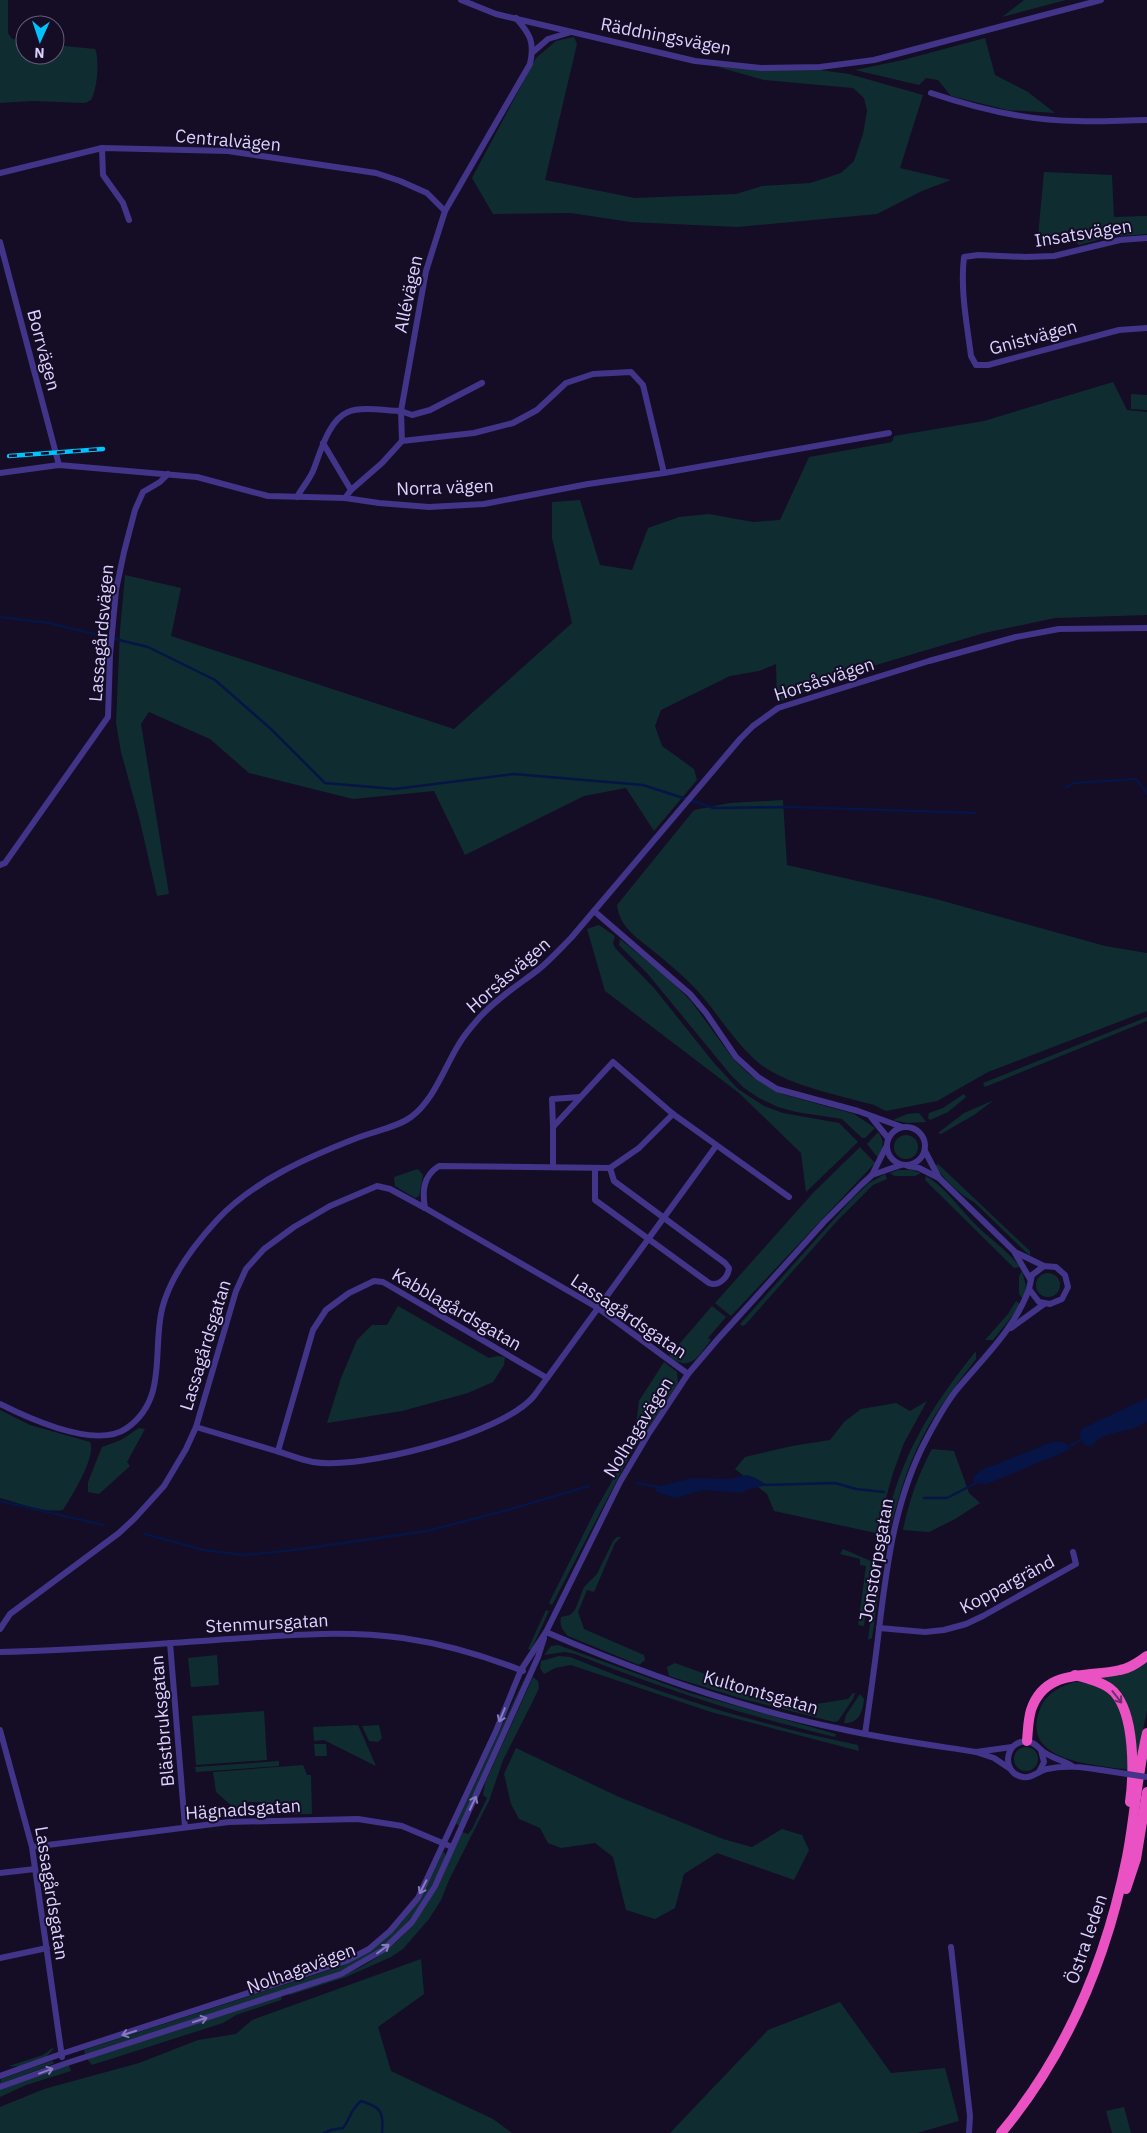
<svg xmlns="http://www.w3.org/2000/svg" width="1147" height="2133" viewBox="0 0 1147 2133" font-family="'IBM Plex Sans',sans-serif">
<rect width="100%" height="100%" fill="#140d25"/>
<!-- green -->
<g fill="#0f2d30">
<path d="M0,0H8V33L12,39L25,41V55H55V45L95,49C100,59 97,91 91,100L85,103L32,101L0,103Z"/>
<path d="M1024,0H1066L1002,17Z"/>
<path d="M574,37L577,44L545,180L635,198L736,194L762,186L810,183L841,173L854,161L863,134L867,111L864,98L853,88L764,80L718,67L820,70L849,74L923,95L900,168L951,180L922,191L877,214L738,227L630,222L571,213L493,214L472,178L536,58L556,41Z"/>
<path d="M985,38L995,75L1028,92L1055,113L1007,110L951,96L938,80L926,78L919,85L855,70L903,60Z"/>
<path d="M1044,172L1112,175L1114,217L1147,216V234L1108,237L1079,245L1074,240L1037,247Z"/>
<path d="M1113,382L1127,410L1147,412V615L1055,618L984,633L829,679L826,686L777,702L776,664L759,671L730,676L661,710L655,726L662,746L694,769L697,780L654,831L626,788L584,796L465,855L434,791L353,799L249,773L210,739L149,712L141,724L169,894L157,896L140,821L121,752L116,723L120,631L125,575L181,588L171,636L454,729L572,623L552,538V502L580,500L600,565L632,570L648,528L679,517L709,514L753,522L780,520L809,457L892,442L894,436L984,421Z"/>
<path d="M1131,394L1147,395V410L1131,409Z"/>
<path d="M783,800L787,865L932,898L1105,946L1147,953V1011L988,1072L937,1101L886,1111L874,1105C839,1095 789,1086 760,1064C737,1045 722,1020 703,997C687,978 667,962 647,946C633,935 619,924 617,905L694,810L730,803Z"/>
<path d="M599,925L615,936L613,943L615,948L654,988L714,1063L738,1089L764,1106L783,1113L839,1123L858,1142L806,1192L801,1153L739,1093L605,991L587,929Z"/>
<path d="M620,939L669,979L691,1001L734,1060L750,1075L782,1094L854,1114L875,1128L865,1138H862L842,1119L796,1112L778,1107L759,1098L744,1088L730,1074L647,973L619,945Z"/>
<path d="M1147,1017V1021L985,1087L983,1083Z"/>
<path d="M964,1094L966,1097L948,1112L930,1120L928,1118L929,1113L943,1108Z"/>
<path d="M994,1100L974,1115L941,1134L938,1133L964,1113Z"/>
<path d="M919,1113L926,1122L907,1123L893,1120L907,1114Z"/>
<path d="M878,1132C885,1141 883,1148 878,1158L867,1144Z"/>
<circle cx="906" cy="1147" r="12"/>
<path d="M860,1147L875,1163L731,1316L715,1303L813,1193Z"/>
<path d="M938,1164L1030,1251V1256L974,1202C959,1194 945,1180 935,1166Z"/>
<path d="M418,1169L423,1175L419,1196L415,1198L395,1186L394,1177Z"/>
<path d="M898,1170H911L921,1173L915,1176H894L890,1173Z"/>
<path d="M885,1174L887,1179L873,1185L838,1220L745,1325L742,1326L740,1324L852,1199L869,1183Z"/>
<path d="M926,1176C946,1188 959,1208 975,1224C990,1239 1007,1250 1020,1267L1014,1268L925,1180Z"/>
<path d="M1022,1271L1026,1286L1023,1299L1019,1294V1276Z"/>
<circle cx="1048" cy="1285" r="12"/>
<path d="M1016,1301L1021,1305L993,1340H985L1008,1314Z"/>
<path d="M398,1306L489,1358L497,1356L505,1357L504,1365L493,1382L468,1393L402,1411L327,1423L341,1378L357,1340L372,1325H387Z"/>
<path d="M712,1306L726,1317L708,1338L711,1340C697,1357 691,1373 669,1356Z"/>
<path d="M976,1351V1359C960,1380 943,1401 929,1425C908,1461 897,1501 887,1541L881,1545C897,1463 924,1416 976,1351Z"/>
<path d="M664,1362L677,1372L678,1383L629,1457L552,1605L549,1603L595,1511L628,1453L635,1434L639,1401Z"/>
<path d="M927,1401L904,1443L893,1473L876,1533L774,1511L767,1494L735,1469L745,1457L792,1446L830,1440L844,1422L861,1409L896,1403L910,1411Z"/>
<path d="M0,1410L30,1425L90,1442C97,1456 71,1497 63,1510C43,1513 19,1503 0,1498Z"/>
<path d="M139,1428L145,1429L127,1462L130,1466L99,1494L88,1492V1482L102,1447L121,1440Z"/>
<path d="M932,1449L954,1451L969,1493L980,1503L955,1519L929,1532L903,1530C909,1501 918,1475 932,1449Z"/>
<path d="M617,1537H621L615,1543L594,1592L587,1590L578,1612L584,1629L644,1655L645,1660L639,1665L568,1636C563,1631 559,1625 561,1617L570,1615L575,1610L584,1587L597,1574L613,1541Z"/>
<path d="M843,1549L873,1562L864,1626L858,1625L866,1566L860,1565V1559L840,1554Z"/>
<path d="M877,1568L881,1577L872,1638L868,1640Z"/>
<path d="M546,1610L549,1611L531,1650L528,1649Z"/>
<path d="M558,1645L690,1693L836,1734L835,1737C746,1716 660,1688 575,1654L565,1652L544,1655L551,1646Z"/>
<path d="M217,1655L219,1685L191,1687L188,1658Z"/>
<path d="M559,1656L570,1657C663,1695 759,1725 858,1745L859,1751L711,1712L571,1665L555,1668L544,1674L540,1668L541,1661Z"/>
<path d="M1147,1660V1710L1137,1760L1128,1707C1123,1695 1111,1683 1100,1677Z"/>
<path d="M675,1663L744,1688L810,1705L848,1699L853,1693H855L853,1699L838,1721L834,1722L743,1699L669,1676L667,1667Z"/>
<path d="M533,1677L538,1681L539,1688L533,1701L503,1760L489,1801L449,1880L441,1900L429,1919L403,1949L391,1957L346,1977L290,1995L289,1993C313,1985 338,1979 361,1967C417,1938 437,1887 462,1832L468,1834L472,1829L487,1798L483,1795L485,1783Z"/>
<path d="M523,1681V1682L460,1826L456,1824Z"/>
<path d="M1075,1682C1096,1682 1115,1694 1123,1715C1128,1728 1128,1755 1130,1770C1099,1765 1021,1763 1039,1712C1045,1694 1058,1687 1075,1682Z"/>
<path d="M860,1694L864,1699C863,1712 858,1724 844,1723L846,1715Z"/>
<path d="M264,1711L267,1760L196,1765L192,1716Z"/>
<path d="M358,1725L376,1766L324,1740L314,1741L313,1727Z"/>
<path d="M379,1725L382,1738L378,1742L369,1741L362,1726Z"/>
<path d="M314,1744H326L327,1756H315Z"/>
<circle cx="1026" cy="1759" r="12"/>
<path d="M516,1748L619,1797L723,1839L752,1847L782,1829L802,1835L809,1850L794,1880L717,1853L684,1874L675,1908L655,1919L626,1910L613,1857L595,1843L561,1848L548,1843L540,1828L519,1819L511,1804L504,1774Z"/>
<path d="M279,1761V1766L196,1772L195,1767Z"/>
<path d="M303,1765L307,1775H311L312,1814H262V1802H244V1814H241L216,1792L213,1772Z"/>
<path d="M443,1852L445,1853V1857C430,1892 411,1926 380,1949C346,1974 302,1984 262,1997C203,2016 144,2035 85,2054L84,2050L339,1967C398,1939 416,1910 443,1852Z"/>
<path d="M421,1959L424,1994L378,2027L391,2071L493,2119L512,2133H0V2107L44,2089L139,2063L198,2040L236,2034L252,2020Z"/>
<path d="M282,1995L281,2000L236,2015L223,2023L92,2065L87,2059Z"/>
<path d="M840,2002L891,2073L945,2068L959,2121L917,2133H670L768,2030Z"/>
<path d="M54,2047C49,2060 23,2068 9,2066L43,2055Z"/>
<path d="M52,2061L54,2063L50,2065L0,2084L1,2079Z"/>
<path d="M69,2065L71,2071L26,2085L0,2097V2090Z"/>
<path d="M1124,2107L1131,2133H1112L1106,2111Z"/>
</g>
<!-- water -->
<g fill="#061545">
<path d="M1147,1398V1421C1132,1435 1104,1428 1092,1446L1084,1445L1079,1433L1083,1428Z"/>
<path d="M1052,1442H1062L1068,1445L1069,1450L987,1484L974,1483V1476L981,1470Z"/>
<path d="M746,1475L754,1477L767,1485L750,1489L741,1493L704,1490L675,1498L656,1492V1487L693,1478L730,1479Z"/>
</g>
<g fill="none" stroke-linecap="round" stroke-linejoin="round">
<!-- stream -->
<g stroke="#061545" stroke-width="2.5">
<path d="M0,617L49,623L148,647L215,680L271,729L325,783L395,789L514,774L643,785L714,808L791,807L976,813"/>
<path d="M1065,788L1074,783L1136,779L1147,794"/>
<path d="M1068,1447L1082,1439"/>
<path d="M636,1483L659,1487"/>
<path d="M764,1485L835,1483L856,1489L884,1492"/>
<path d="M924,1498H947L976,1483"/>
<path d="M0,1501L103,1525"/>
<path d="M145,1534L204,1550L243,1555L294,1550L427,1531L504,1511L589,1486"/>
<path d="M324,2133L331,2130L343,2128C351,2118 349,2111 361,2101C381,2107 384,2112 382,2133"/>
</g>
<!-- minor -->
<g stroke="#423488" stroke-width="6">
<path d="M461,0L496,14L695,61L761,68L820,67L874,60L1101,0"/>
<path d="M533,52L548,39L571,32"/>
<path d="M931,93C978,109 1028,121 1078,121C1101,122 1124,120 1147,120"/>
<path d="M102,148L103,175L123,203L129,220"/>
<path d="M0,173L102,148L228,151L376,173L400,181L427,193L445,211"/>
<path d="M1147,238L1120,240L1054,256L1026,257L978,255L964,257C960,290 967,324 971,356L976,365H988L1119,330L1147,328"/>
<path d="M0,242L59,465"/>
<path d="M402,441L474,433L513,423L537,410L566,383L593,374L631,372L643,385L664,473"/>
<path d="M323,443L351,490"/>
<path d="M0,473L59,465L197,477L268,496L345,498L379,503L429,507L484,504L588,484L664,473L889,433"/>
<path d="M297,497C302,488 309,480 313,471C320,454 328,420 348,412C363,406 385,411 401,411L426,271L445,211L530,64C535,42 530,34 516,18"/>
<path d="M345,498L351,490L382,463L402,441L401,411L412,415L430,410L482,383"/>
<path d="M0,865L5,863L108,717L110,655L116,590L124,552L135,510L143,492L160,482L168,474"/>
<path d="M594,911L690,994L706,1013L736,1057L758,1077L777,1089L858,1111L902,1127"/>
<path d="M871,1117L888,1138"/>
<circle cx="906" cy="1146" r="19"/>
<path d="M553,1127L552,1099L580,1097"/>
<path d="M925,1151L939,1178L1015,1252L1044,1266L1056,1267L1065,1275L1068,1287L1062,1299L1050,1304L1039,1302L1029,1289L1032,1275L1044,1266"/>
<path d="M908,1166L919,1168L939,1178"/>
<path d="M553,1167V1127L613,1062L673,1114L789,1197"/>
<path d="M595,1168V1200L709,1283C718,1287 728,1278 729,1268L725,1263L614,1181L610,1168"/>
<path d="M872,1175L886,1147"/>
<path d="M425,1208C422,1191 423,1176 439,1166L610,1168L639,1148L673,1114"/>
<path d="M1015,1253L1030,1279"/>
<path d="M1011,1328L1044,1304"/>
<path d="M0,1404C30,1419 96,1450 127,1428C168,1399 152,1351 162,1309C170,1277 195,1244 217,1220C253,1181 308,1157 357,1138C374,1131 396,1128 411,1117C434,1100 444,1068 459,1044C464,1035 472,1026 479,1018C496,999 518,985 538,970C550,960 560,949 571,938L740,739L753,726L778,708L929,661L1016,637L1059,629L1147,628"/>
<path d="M196,1427C223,1435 249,1443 276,1451C288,1454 300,1460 313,1462C361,1470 503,1434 534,1396L716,1146"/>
<path d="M278,1451L313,1330L326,1310L349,1293L374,1281L383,1282L547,1378"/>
<path d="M879,1628L925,1632L944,1630L966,1624L983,1616L1076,1564L1073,1552"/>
<path d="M0,1629L10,1614L119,1533L135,1518L164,1486L186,1449L196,1427L236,1291L246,1269L264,1249L294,1227L330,1206L377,1186L390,1189L425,1208L598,1308L688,1374"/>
<path d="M546,1632C641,1673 739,1708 841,1729C885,1739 931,1745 976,1752L994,1758L1009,1768"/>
<path d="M170,1643L185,1827"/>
<path d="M0,1652C77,1651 153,1644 230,1639C287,1635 346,1630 403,1638C444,1644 485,1656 523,1671"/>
<path d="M0,1730L32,1847L62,2057"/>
<path d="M865,1734C870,1699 875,1664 879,1629C887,1563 895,1498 927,1438C936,1421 946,1402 959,1387C985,1356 1015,1328 1029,1289"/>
<path d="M976,1752L1012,1747"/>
<path d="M1072,1766C1063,1760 1050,1758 1041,1750C1037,1746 1035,1743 1029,1742C1006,1737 999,1773 1023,1777C1032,1779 1038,1771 1047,1769C1066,1765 1082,1767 1101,1770"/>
<path d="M1039,1772L1044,1762L1041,1750"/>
<path d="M32,1847L229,1822L358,1819L402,1826L452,1847"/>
<path d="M0,1873L35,1869"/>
<path d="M951,1947L970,2116L969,2133"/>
<path d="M0,1958L47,1948"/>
<path d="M0,2076L61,2054L346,1961L369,1949L390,1931L418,1898L496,1731L521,1670L546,1632L620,1482L649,1433L688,1374L717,1340L824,1222L861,1185L872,1175L901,1165"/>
<path d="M0,2087L64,2064L341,1974L383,1950L412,1922L435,1886L538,1657L544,1638"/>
</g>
<!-- trunk -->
<g stroke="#ea52c4" stroke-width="10">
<path d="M1075,1675C1088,1679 1104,1682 1114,1692C1135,1715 1134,1773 1130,1802"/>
<path d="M1027,1741C1028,1731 1028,1720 1031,1710C1045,1668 1086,1678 1120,1670C1131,1668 1138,1662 1147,1656"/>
<path d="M1126,1889L1136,1859L1147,1792"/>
<path d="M1001,2133C1067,2054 1107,1957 1127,1857C1135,1816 1137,1774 1147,1733"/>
</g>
<!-- rail casing -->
<g stroke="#00c2fc" stroke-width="4.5">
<path id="rail" d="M9,456L103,449"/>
</g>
<!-- rail -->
<use href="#rail" stroke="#140d25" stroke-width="2.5" stroke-dasharray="8" stroke-linecap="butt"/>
<!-- minor-bridge -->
<path stroke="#423488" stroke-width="6" d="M1101,1770L1147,1777"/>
</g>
<!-- one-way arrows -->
<defs><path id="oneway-shaft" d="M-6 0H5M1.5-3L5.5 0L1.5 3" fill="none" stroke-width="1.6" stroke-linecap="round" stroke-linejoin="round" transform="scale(1.25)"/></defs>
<use stroke="#742c6d" href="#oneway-shaft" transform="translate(1117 1697) rotate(52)"/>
<g stroke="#877bbe">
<use href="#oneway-shaft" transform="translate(502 1715) rotate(113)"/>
<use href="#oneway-shaft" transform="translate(473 1803) rotate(-65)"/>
<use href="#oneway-shaft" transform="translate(423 1887) rotate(117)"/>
<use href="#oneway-shaft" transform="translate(383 1949) rotate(-37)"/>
<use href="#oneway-shaft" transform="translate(200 2020) rotate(-18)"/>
<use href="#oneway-shaft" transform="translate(129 2033) rotate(162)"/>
<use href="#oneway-shaft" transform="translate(46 2071) rotate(-20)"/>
</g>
<g text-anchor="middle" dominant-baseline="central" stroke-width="4" stroke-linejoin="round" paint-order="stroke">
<!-- street labels -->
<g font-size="18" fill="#dcd1ff" stroke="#140d25">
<text transform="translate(666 36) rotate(11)">Räddningsvägen</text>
<text transform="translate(228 140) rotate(5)">Centralvägen</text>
<text transform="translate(1083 233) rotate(-9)">Insatsvägen</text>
<text transform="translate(408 294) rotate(-78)">Allévägen</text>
<text transform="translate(1033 337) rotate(-15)">Gnistvägen</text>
<text transform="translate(44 350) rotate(75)">Borrvägen</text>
<text transform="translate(445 487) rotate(-2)">Norra vägen</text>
<text transform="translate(101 633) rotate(-85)">Lassagårdsvägen</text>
<text transform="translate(824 679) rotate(-18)">Horsåsvägen</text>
<text transform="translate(508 975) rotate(-41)">Horsåsvägen</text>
<text transform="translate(457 1309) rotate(30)">Kabblagårdsgatan</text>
<text transform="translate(629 1316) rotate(34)">Lassagårdsgatan</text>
<text transform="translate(205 1345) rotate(-73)">Lassagårdsgatan</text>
<text transform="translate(638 1427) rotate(-58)">Nolhagavägen</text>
<text transform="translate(876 1560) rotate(-80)">Jonstorpsgatan</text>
<text transform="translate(1007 1584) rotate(-28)">Koppargränd</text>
<text transform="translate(267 1623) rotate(-3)">Stenmursgatan</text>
<text transform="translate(761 1692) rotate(16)">Kultomtsgatan</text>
<text transform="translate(162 1721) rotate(-95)">Blästbruksgatan</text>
<text transform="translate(243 1809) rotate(-4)">Hägnadsgatan</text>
<text transform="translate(52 1893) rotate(81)">Lassagårdsgatan</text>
<text transform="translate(1086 1939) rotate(-71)">Östra leden</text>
<text transform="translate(301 1968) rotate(-20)">Nolhagavägen</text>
</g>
</g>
<!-- north arrow -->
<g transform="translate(40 40) rotate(183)"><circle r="24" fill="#140d25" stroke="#645b7c"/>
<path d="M0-4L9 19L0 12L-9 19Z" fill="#00c2fc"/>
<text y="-8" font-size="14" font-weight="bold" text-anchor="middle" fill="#dcd1ff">N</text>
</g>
</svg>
